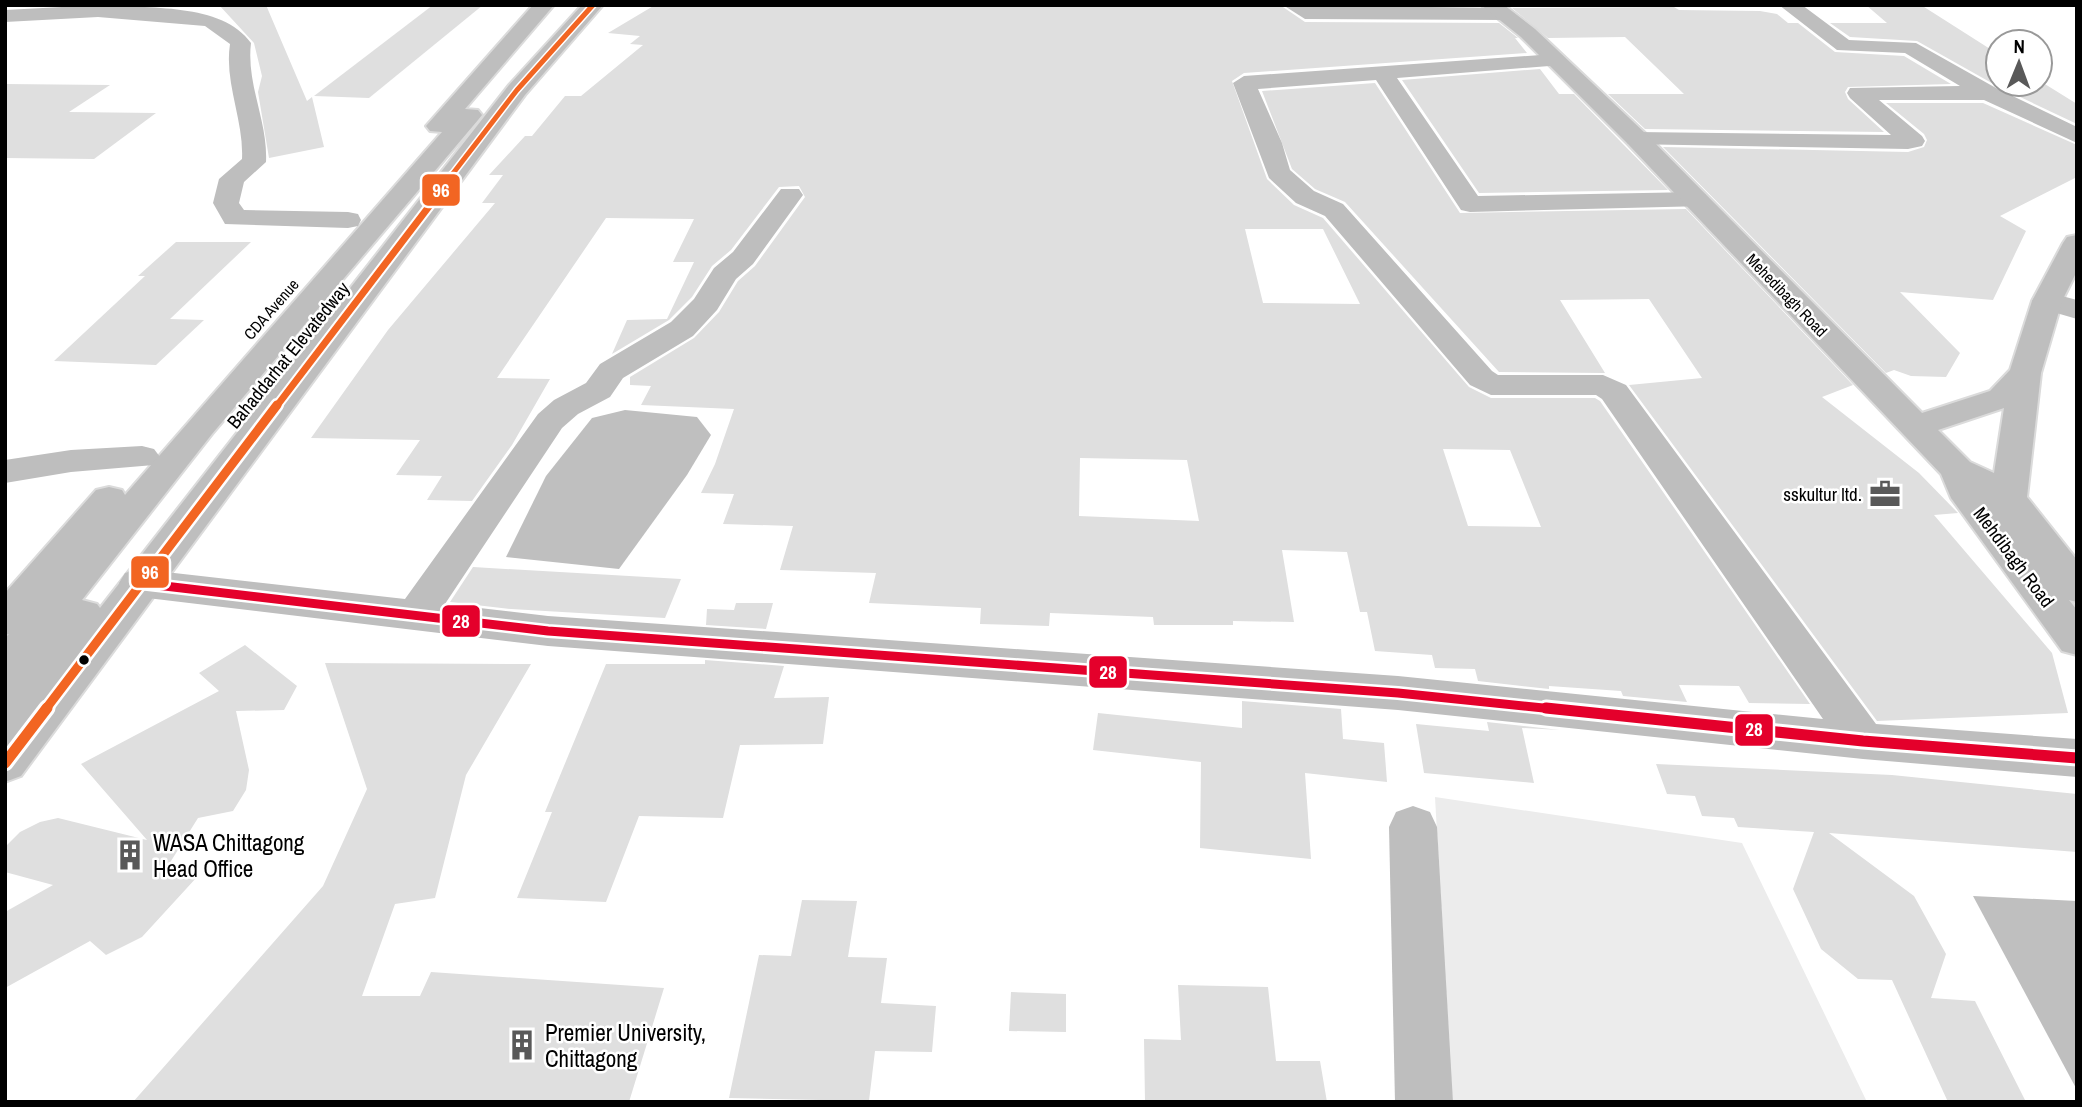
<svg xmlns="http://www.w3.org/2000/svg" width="2082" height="1107" viewBox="0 0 2082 1107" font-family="'Archivo Narrow',sans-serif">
<rect width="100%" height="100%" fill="#fff"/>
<!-- green -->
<path fill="#ececec" d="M1435,797L1742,843L1867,1102H1452Z"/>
<!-- water -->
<g fill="#bfbfbf">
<path d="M625,410L697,417L711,435L687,475L619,569L506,557L546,476L592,418Z"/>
<path d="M1973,896L2077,901V1090Z"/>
</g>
<!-- building -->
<g fill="#dfdfdf" fill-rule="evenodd">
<path d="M219,5H266L307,101L312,97L324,147L269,158L258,92L262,76L254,43Z"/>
<path d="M433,5H483L369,98L314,96Z"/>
<path d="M655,5H1280L1305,22L1499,23L1518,38H1515L1527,53L1244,73L1232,81L1267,179L1294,205L1323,218L1469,387L1491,398H1595L1600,401L1810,704L1749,703L1739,686L1679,685L1687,702L1623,696L1621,691L1549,686V689L1478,681L1475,669L1435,668L1432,655L1375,651L1367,612H1360L1347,552L1282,550L1294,622L1233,621V625H1154L1153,617L1050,613L1049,626L980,624L981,608L869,603L876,573L780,570L793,526L723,524L734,494L701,493L715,464L734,409L641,405L651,386L630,385V377L694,338L719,312L738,281L755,266L805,197L799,186L779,187L731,250L712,266L692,297L669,320L612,354L627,320L667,319L694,262H673L694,219L606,218L497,378L550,379L512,445L472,501L427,500L442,476L396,475L420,440L311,438L388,330L495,203H482L503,175H489L525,136H532L565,96H581L643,45L630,44L640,36L608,33ZM1245,229H1323L1360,304L1263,303ZM1443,449L1510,450L1541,527L1468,526ZM1080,458L1187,460L1199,521L1079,516Z"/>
<path d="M1866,5H1921L1998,54V84H2040V81L2077,104V124L1997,86L1917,41L1850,37L1830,23H1887Z"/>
<path d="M1674,7L1679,10L1760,11L1777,14L1788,23H1798L1835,52L1904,56L1951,84L1848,87L1845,92L1848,99L1884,132L1645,129L1608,94H1684L1625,37L1548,38L1512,8Z"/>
<path d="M1540,69L1559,94H1574L1668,190L1479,193L1402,80Z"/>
<path d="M1375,83L1460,213L1686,209L1853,385L1822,397L1919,473L1958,513L1934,515L2052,653L2068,713L1877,721L1629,385L1702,378L1649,299L1560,300L1605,373L1499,372L1345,202L1315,189L1292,169L1262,91Z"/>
<path d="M5,84L110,85L69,112L156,113L94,159L5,158Z"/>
<path d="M1886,103H1983L2077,145V177L2000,216L2026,231L1993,300L1900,292L1960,353L1946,377L1911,376L1894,370L1886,373L1663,147L1908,152L1924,147L1927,140L1924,134Z"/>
<path d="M176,242H251L170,319L204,320L156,365L54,361L145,276H138Z"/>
<path d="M473,567L681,579L665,618L511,609L450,602Z"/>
<path d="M736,603H773L766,629L706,625L707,609L734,610Z"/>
<path d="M245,645L297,686L284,710L236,711L249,770L246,790L233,811L198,818L166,869L197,877L142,937L106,955L90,941L5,988V912L53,885L5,872V847L20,832L40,822L58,818L147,840L81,764L219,691L199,673Z"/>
<path d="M705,660L784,666L774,698L829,697L823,744L740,745L723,818L639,816L606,902L517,898L552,812H545L606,664H705Z"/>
<path d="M325,663L531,664L466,775L435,898L395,904L362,996H420L431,972L664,988L629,1102H133L323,886L367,789Z"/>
<path d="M1242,701L1341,709L1343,739L1384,743L1387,782L1305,773L1311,859L1200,848L1201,762L1093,750L1098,713L1242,728Z"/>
<path d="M1487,722L1560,730L1522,728L1534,783L1424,773L1416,724L1489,731Z"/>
<path d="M1656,764L1892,775L2077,794V852L1829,833L1914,896L1946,954L1931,998L1975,1001L2026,1102H1948L1892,980L1858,979L1821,949L1793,889L1814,832L1738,827L1734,818L1702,816L1695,796L1667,794Z"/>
<path d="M802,900L857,901L848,957L887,958L881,1003L936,1006L932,1052L875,1051L869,1101L729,1098L759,955L791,956Z"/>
<path d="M1178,985L1268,987L1276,1061H1320L1327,1102H1145L1144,1039L1181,1040Z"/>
<path d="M1011,992L1066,994V1032L1009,1031Z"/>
</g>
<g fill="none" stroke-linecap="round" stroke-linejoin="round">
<!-- major casing -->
<g stroke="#dbdbdb" stroke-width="4">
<path id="major" d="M1481,5H1504L1535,29L1646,134L1922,413L1990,391L2010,370L2032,301L2063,243L2067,237L2077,235V271L2062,301L2041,373L2027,497L2077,560V602L2069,600L2077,610V655L2062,651L1951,498L1941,474L1628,144L1521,37ZM2004,408L1994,473L1970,462L1938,430Z"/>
</g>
<!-- highway casing -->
<g stroke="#dbdbdb" stroke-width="4">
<path id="highway" d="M533,5H554L465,109L478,110L482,115L478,120L212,434L82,600L97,604L100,608L509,85L582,5H603L525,95L21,776L5,782V638L9,634L5,635V593L96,490L109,487L122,490L125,495L442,132L430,131L426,126Z"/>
</g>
<!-- minor -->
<g fill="#bebebe" fill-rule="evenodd">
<path d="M100,5C147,9 222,2 251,43C246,84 268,121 266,162L244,182L239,203L244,210L348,212L358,214L361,220L358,226L348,228L225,224L213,203L219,179L242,159C244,120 224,83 230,44L205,26L98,17L5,22V10Z"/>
<path d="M1283,5L1505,8L1515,14L1505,20L1305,19Z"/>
<path d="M1779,5H1802L1849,40L1916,43L1996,88L2077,127V143L1984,100H1879L1922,136L1925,141L1922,146L1908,149L1628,144L1625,139L1628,134L1637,132L1891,135L1850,98L1847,93L1850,88L1960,86L1905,53L1837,50Z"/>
<path d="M1554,54L1562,55L1565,60L1562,65L1397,78L1478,196L1696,192L1705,194L1709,200L1705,206L1470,212L1461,210L1376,80L1258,89L1282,143L1290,170L1314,191L1343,204L1492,371L1498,375H1603L1626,385L1876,724L2077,739V777L1863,759L1398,710L548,646L139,597L125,593L119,583L125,573L139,569L405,599L538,414L554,400L586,383L600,364L671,322L694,299L714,268L733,252L781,189H799L803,195L753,264L736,279L717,310L693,336L623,378L610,397L578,414L562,428L445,604L548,616L1398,676L1823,719L1602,399L1596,395H1491L1470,385L1325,216L1296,203L1269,178L1233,83L1244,76Z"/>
<path d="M2047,292L2077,300V319L2036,307L2032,301L2036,295Z"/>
<path d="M142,446L154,449L160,457L154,465L71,472L5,483V460L71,450Z"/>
<path d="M1413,806L1430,812L1437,827L1453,1102H1395L1389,827L1396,812Z"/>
</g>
<!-- major -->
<use href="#major" fill="#bebebe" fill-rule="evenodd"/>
<!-- highway -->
<use href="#highway" fill="#bebebe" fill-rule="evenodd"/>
<!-- bus-1-far1 casing -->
<g stroke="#fff" stroke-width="14">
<path id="bus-1-far1" d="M139,583L548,631L1398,693L1563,710"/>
</g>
<!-- bus-1 casing -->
<g stroke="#fff" stroke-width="17">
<path id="bus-1" d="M1546,708L1863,741L2077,758"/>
</g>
<!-- bus-2-far3 casing -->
<g stroke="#fff" stroke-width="8">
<path id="bus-2-far3" d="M451,176L517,90L593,5"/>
</g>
<!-- bus-2-far2 casing -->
<g stroke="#fff" stroke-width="11">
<path id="bus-2-far2" d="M276,407L453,175"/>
</g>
<!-- bus-2-far1 casing -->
<g stroke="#fff" stroke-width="14">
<path id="bus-2-far1" d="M45,710L277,405"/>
</g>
<!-- bus-2 casing -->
<g stroke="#fff" stroke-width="17">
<path id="bus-2" d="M5,763L47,708"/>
</g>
<!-- bus-1-far1 -->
<use href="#bus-1-far1" stroke="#e4002b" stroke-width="9"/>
<!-- bus-1 -->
<use href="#bus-1" stroke="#e4002b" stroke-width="11"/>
<!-- bus-2-far3 -->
<use href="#bus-2-far3" stroke="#f26522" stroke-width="5"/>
<!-- bus-2-far2 -->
<use href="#bus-2-far2" stroke="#f26522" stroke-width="7"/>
<!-- bus-2-far1 -->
<use href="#bus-2-far1" stroke="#f26522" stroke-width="9"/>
<!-- bus-2 -->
<use href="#bus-2" stroke="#f26522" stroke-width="11"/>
</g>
<!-- icons -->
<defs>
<g id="office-bare" transform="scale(2.415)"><path d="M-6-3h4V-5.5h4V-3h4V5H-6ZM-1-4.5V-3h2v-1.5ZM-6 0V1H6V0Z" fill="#595959" stroke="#fff" stroke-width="2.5" paint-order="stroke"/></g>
<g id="building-bare" transform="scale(2.415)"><path d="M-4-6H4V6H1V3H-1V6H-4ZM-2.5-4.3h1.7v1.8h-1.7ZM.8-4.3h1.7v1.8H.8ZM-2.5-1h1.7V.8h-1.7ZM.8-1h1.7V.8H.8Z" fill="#595959" stroke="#fff" stroke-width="2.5" paint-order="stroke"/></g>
</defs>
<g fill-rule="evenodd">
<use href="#office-bare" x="1885" y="494"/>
<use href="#building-bare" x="130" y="855"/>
<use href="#building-bare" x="522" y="1045"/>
</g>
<!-- markers -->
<circle fill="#000" stroke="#fff" stroke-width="2.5" cx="84" cy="660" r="6"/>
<g text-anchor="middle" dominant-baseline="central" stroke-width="5" stroke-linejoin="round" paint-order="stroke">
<!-- far-street labels -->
<g font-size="16" fill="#000" stroke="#fff">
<text transform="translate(1787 295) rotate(46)">Mehedibagh Road</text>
<text transform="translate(271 309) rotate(-49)">CDA Avenue</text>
</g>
<!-- street labels -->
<g font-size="19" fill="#000" stroke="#fff">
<text transform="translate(288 355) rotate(-51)">Bahaddarhat Elevatedway</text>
<text transform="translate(2014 557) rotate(53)">Mehdibagh Road</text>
</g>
<!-- poi labels -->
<g font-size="19" fill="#000" stroke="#fff" text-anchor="end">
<text x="1862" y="494">sskultur ltd.</text>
</g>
<!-- near-poi labels -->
<g font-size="23" fill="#000" stroke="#fff" text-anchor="start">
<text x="153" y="842">WASA Chittagong<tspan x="153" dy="26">Head Office</tspan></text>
<text x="545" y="1032">Premier University,<tspan x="545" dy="26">Chittagong</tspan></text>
</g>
</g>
<g stroke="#fff" stroke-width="2.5">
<rect x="421" y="173" width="40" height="34" rx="7" fill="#f26522"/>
<rect x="130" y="555" width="40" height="34" rx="7" fill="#f26522"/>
<rect x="441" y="604" width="40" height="34" rx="7" fill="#e4002b"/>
<rect x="1088" y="655" width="40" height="34" rx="7" fill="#e4002b"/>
<rect x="1734" y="713" width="40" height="34" rx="7" fill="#e4002b"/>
</g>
<g font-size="19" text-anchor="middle" font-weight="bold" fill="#fff">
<text x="441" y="197">96</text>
<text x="150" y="579">96</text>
<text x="461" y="628">28</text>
<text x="1108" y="679">28</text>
<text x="1754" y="736">28</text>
</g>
<!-- border -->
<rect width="2082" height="1107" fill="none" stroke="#000000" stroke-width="14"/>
<!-- north arrow -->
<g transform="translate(2019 63) rotate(1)"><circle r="33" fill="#ffffff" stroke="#999999" stroke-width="2"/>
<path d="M0-5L12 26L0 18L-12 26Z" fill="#595959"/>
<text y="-10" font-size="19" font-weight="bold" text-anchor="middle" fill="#000000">N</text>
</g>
</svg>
